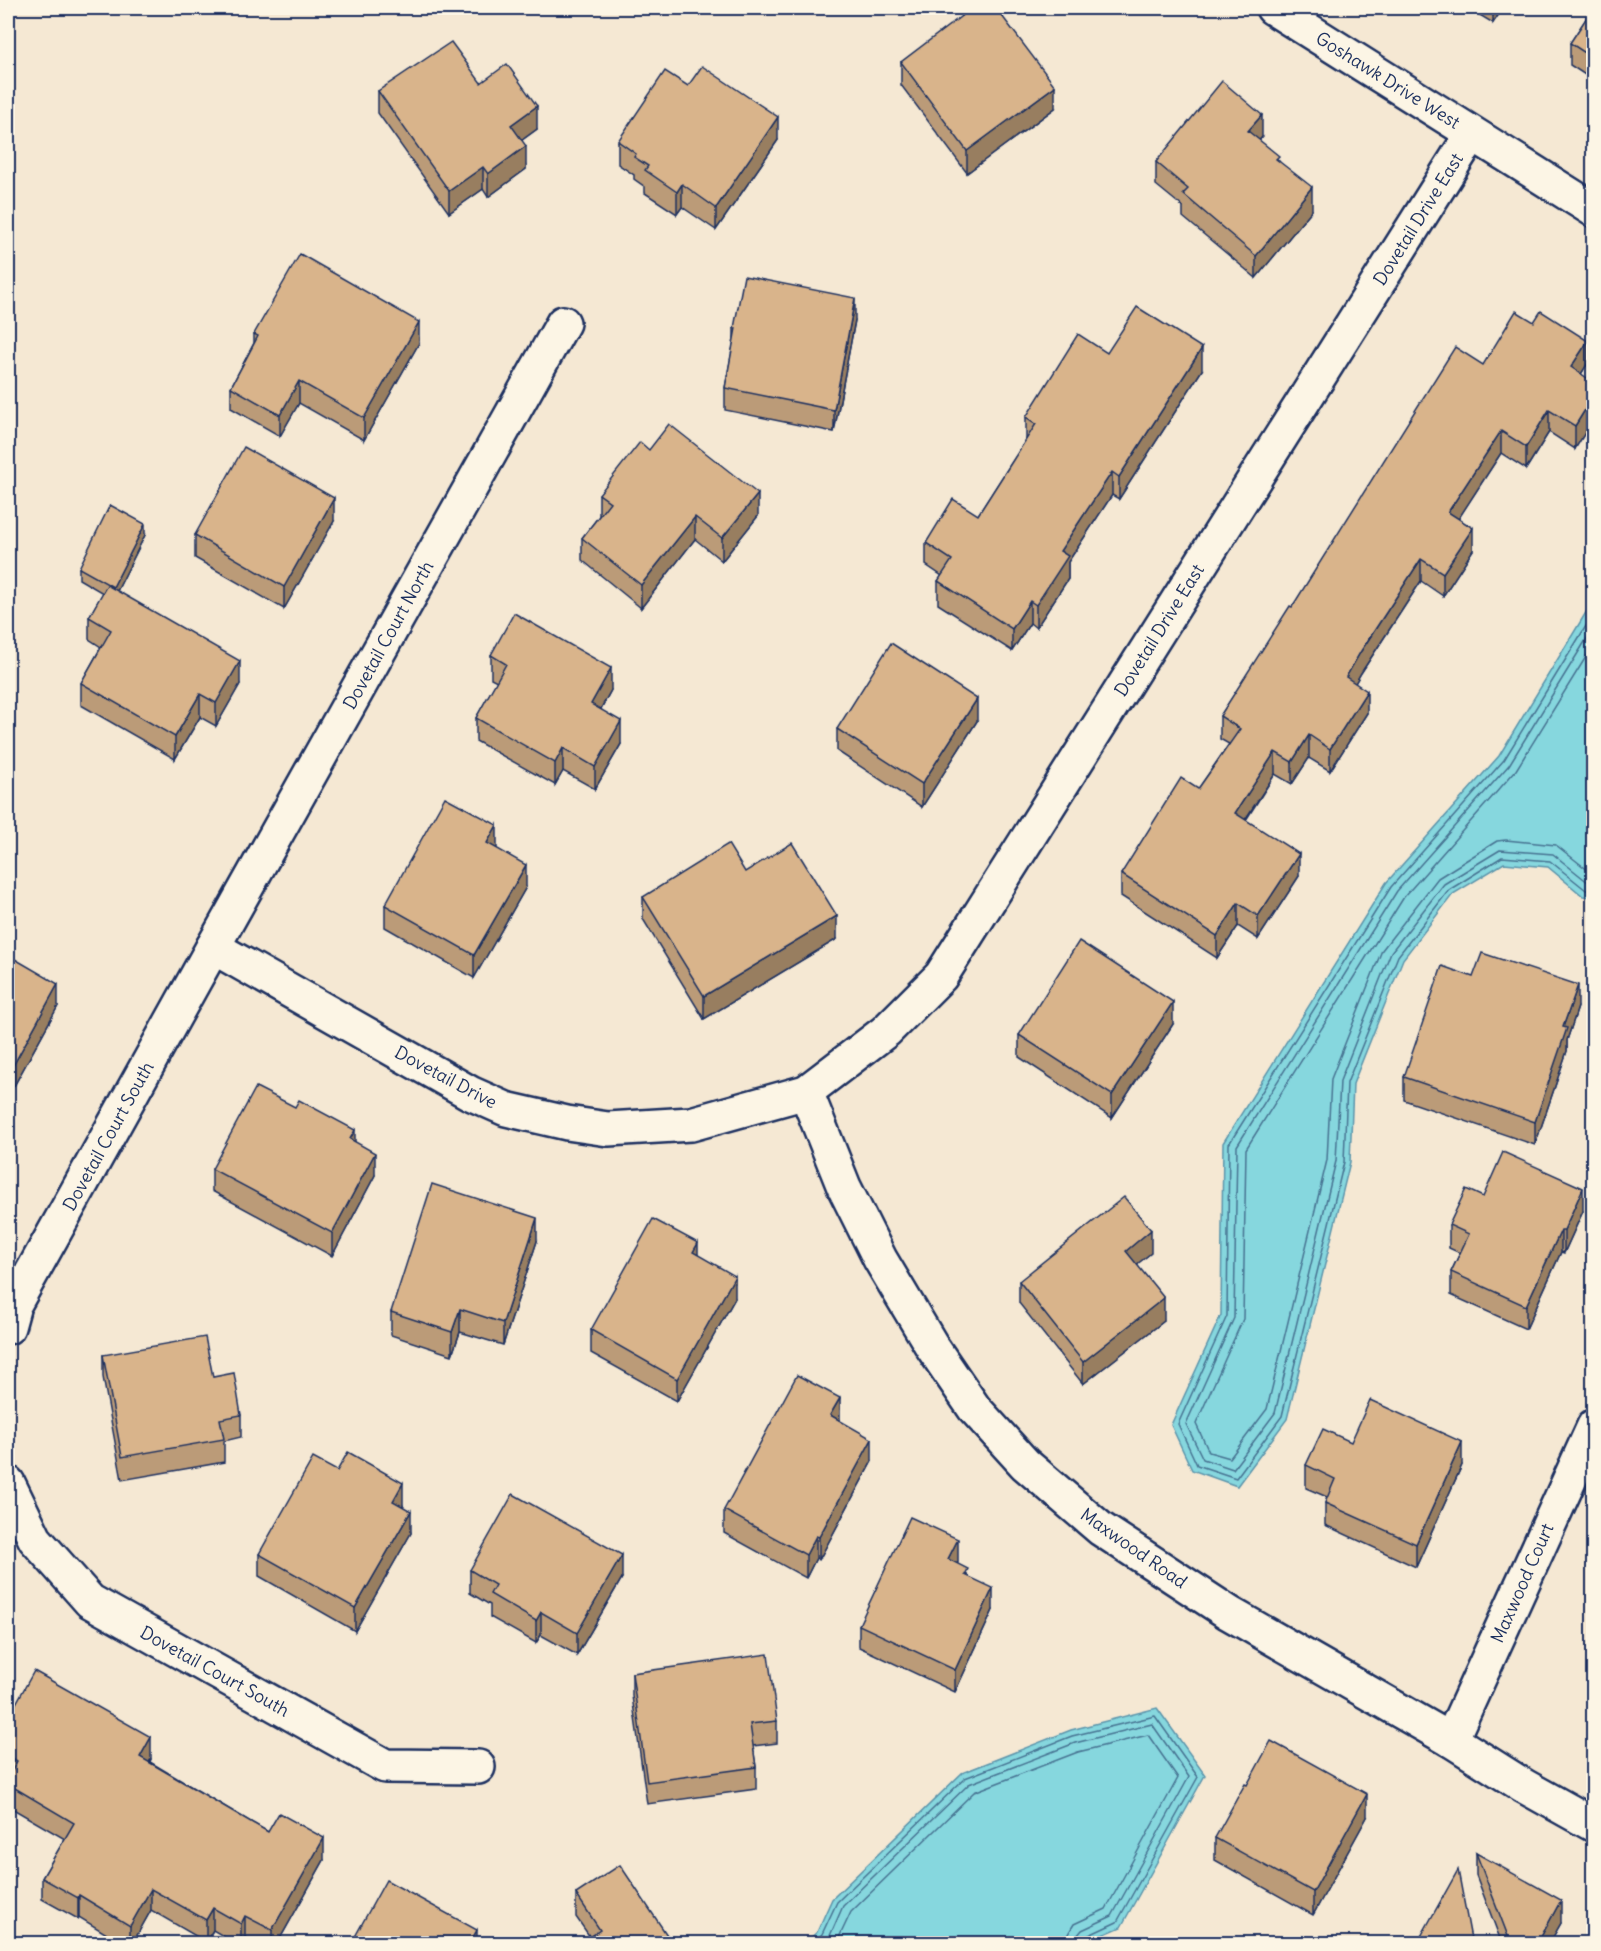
<svg xmlns="http://www.w3.org/2000/svg" width="1601" height="1951" viewBox="0 0 1601 1951" font-family="Delius,sans-serif">
<rect width="100%" height="100%" fill="#f5e8d3"/>
<filter id="ink" filterUnits="userSpaceOnUse"><feTurbulence type="fractalNoise" baseFrequency=".0167" numOctaves="2"/><feDisplacementMap in="SourceGraphic" scale="12" xChannelSelector="R" yChannelSelector="G"/><feConvolveMatrix kernelMatrix="1 2 1 2 8 2 1 2 1" color-interpolation-filters="sRGB"/></filter>
<g filter="url(#ink)">
<!-- water -->
<g fill="#86d7de" stroke="#5b94ab" stroke-width="1.5">
<path d="M1593,601V897L1583,896L1548,867L1504,863L1453,894L1403,959L1353,1084L1350,1162L1287,1419L1237,1486L1192,1470L1171,1425L1221,1315L1223,1143L1386,883L1499,756Z"/>
<path d="M1157,1708L1205,1775L1121,1927L1084,1943H805L817,1932L832,1899L962,1773L1071,1730Z"/>
</g>
<g fill="none" stroke-linecap="round" stroke-linejoin="round">
<!-- shore -->
<g stroke="#467291" stroke-width="1.5">
<path d="M1594,613L1504,760L1391,887L1229,1144L1227,1316L1178,1424L1197,1465L1236,1478L1282,1416L1344,1162L1347,1083L1398,956L1449,890L1502,857L1550,861L1586,890L1594,891"/>
<path d="M1594,627L1509,765L1397,891L1237,1146L1234,1318L1186,1424L1203,1459L1233,1469L1275,1413L1336,1161L1340,1081L1391,952L1444,884L1500,850L1553,854L1589,883L1594,884"/>
<path d="M1594,644L1516,770L1404,897L1246,1149L1243,1319L1196,1424L1209,1452L1230,1458L1267,1409L1327,1160L1331,1079L1382,950L1438,878L1497,841L1506,840L1556,845L1594,875"/>
<path d="M813,1944L822,1934L837,1902L965,1778L1072,1736L1155,1716L1198,1777L1117,1922L1087,1936L1083,1944"/>
<path d="M824,1944L829,1938L843,1906L969,1784L1075,1743L1152,1724L1189,1777L1112,1916L1082,1930L1077,1936L1076,1944"/>
<path d="M836,1944L851,1912L974,1792L1078,1752L1148,1735L1178,1778L1106,1909L1074,1924L1068,1934L1067,1944"/>
</g>
<!-- minor casing -->
<g stroke="#1b2f5e" stroke-width="38">
<g id="minor">
<path d="M1273,8L1594,210"/>
<path d="M213,947L470,1093L506,1109L567,1123L608,1129L691,1124L806,1092L886,1031L941,976L1472,134"/>
<path d="M806,1092L844,1187L880,1259L933,1348L974,1408L1025,1464L1101,1529L1229,1613L1451,1740L1524,1786L1594,1825"/>
<path d="M8,1327L14,1305L213,947L563,323"/>
<path d="M8,1483L35,1539L90,1601L385,1766L478,1767"/>
<path d="M1451,1740L1594,1426"/>
</g>
</g>
<!-- minor -->
<use href="#minor" stroke="#fcf5e5" stroke-width="33"/>
</g>
<!-- wall -->
<g fill="#bb9b78" stroke="#1b2f5e" stroke-width="1.5">
<path d="M1468,8H1503L1493,23Z"/>
<path d="M1593,8V80L1570,65V43Z"/>
<path d="M901,62L1055,108L967,173L901,85Z"/>
<path d="M481,83L537,129L522,140L526,169L488,197L483,189L449,213L378,113V91Z"/>
<path d="M688,86L778,140L716,230L682,207L677,214L645,193V187L634,179V175L618,164V141Z"/>
<path d="M1262,137L1259,140L1279,161L1312,210L1256,278L1183,217V207L1156,185V162Z"/>
<path d="M855,320L834,432L725,410V388L734,341V328Z"/>
<path d="M254,334L419,343L364,440L299,403L280,436L231,408V387L254,343Z"/>
<path d="M1588,363L1581,374L1575,449L1549,432L1526,469L1501,453L1458,519L1473,550L1443,596L1421,581L1361,673L1355,683L1367,713L1330,771L1309,758L1292,784L1275,774L1246,820L1299,876L1258,939L1238,926L1217,958L1121,896V874L1198,789L1229,744L1220,739V716L1292,607L1483,365Z"/>
<path d="M1202,370L1119,499L1112,495L1068,562V579L1036,628L1030,623L1012,651L938,604V581L942,576L926,565V543L978,515L1026,440V417Z"/>
<path d="M649,450L758,516L722,561L695,539L641,608L582,560V538L599,516V494Z"/>
<path d="M334,521L284,609L195,558V535Z"/>
<path d="M145,535L117,591L240,684L216,726L200,717L175,759L81,705V683L101,647L89,639V617L103,593L79,579V568Z"/>
<path d="M491,655L611,690L601,709L621,744L595,789L563,771L555,785L476,741V718L497,681L491,678Z"/>
<path d="M977,721L922,807L837,751V729Z"/>
<path d="M497,848L496,849L526,887L474,978L385,927V905Z"/>
<path d="M745,872L837,939L704,1019L643,919V897Z"/>
<path d="M8,955L58,1006L9,1095L8,1094Z"/>
<path d="M1473,977L1578,1007L1567,1040V1051L1535,1145L1404,1100V1077Z"/>
<path d="M1173,1024L1112,1118L1019,1057V1035Z"/>
<path d="M355,1142L375,1175L332,1256L212,1191V1169Z"/>
<path d="M1483,1197L1583,1211L1564,1253L1561,1252L1526,1329L1451,1295V1272L1460,1253L1449,1248V1225Z"/>
<path d="M537,1241L503,1345L460,1332L452,1355L391,1335V1312Z"/>
<path d="M1151,1253L1137,1264L1164,1321L1083,1384L1019,1303V1281Z"/>
<path d="M698,1255L735,1298L677,1401L591,1353V1330Z"/>
<path d="M103,1355L213,1377L241,1415V1437L224,1441V1462L122,1480L103,1377Z"/>
<path d="M840,1421L872,1461L819,1560L816,1558L806,1578L724,1533V1510Z"/>
<path d="M1351,1442L1462,1465L1416,1567L1325,1525V1503L1327,1497L1306,1488V1465Z"/>
<path d="M337,1471L403,1505L411,1533L355,1631L259,1576V1554Z"/>
<path d="M958,1562L957,1563L968,1576L993,1610L955,1692L859,1647V1625Z"/>
<path d="M470,1570L622,1578L577,1655L541,1635L536,1643L490,1617V1605L470,1593Z"/>
<path d="M632,1673L777,1721V1743L753,1746L756,1767V1789L647,1804L632,1696Z"/>
<path d="M8,1718L151,1759L150,1762L268,1832L324,1860L277,1944H257L245,1937L242,1944H237L213,1930L206,1942L151,1910L132,1944H123L79,1917L78,1919L42,1899V1878L65,1839L8,1806Z"/>
<path d="M1367,1817L1313,1915L1215,1860V1838Z"/>
<path d="M1476,1853L1561,1923L1549,1944H1502L1476,1875Z"/>
<path d="M576,1894L673,1944L590,1937L576,1917Z"/>
</g>
<!-- shaded-wall -->
<g fill="#987e61" stroke="#1b2f5e" stroke-width="1.5">
<path d="M1493,8H1503L1493,23Z"/>
<path d="M1055,86V108L967,173V151Z"/>
<path d="M537,106V129L511,148V125Z"/>
<path d="M1262,115V137L1248,153V131Z"/>
<path d="M778,117V140L716,230V208Z"/>
<path d="M526,146V169L488,197V174Z"/>
<path d="M483,167V189L449,213V191Z"/>
<path d="M682,184V207L677,214V192Z"/>
<path d="M1312,187V210L1256,278V256Z"/>
<path d="M855,298V320L834,432V410Z"/>
<path d="M419,322V343L364,440V418Z"/>
<path d="M1588,341V363L1571,390V367Z"/>
<path d="M1202,348V370L1119,499V477Z"/>
<path d="M299,381V403L280,436V415Z"/>
<path d="M1593,397V420L1575,449V426Z"/>
<path d="M1549,410V432L1526,469V447Z"/>
<path d="M1501,431V453L1448,535V512Z"/>
<path d="M1112,472V495L1068,562V579L1036,628V605L1060,551Z"/>
<path d="M758,494V516L722,561V538Z"/>
<path d="M334,498V521L284,609V587Z"/>
<path d="M695,517V539L641,608V585Z"/>
<path d="M145,524V535L113,599V587Z"/>
<path d="M1473,528V550L1443,596V573Z"/>
<path d="M1421,559V581L1361,673L1346,699V677L1361,651Z"/>
<path d="M1030,601V623L1012,651V629Z"/>
<path d="M240,661V684L216,726V703Z"/>
<path d="M611,668V690L591,726V704Z"/>
<path d="M1367,691V713L1330,771V749Z"/>
<path d="M200,694V717L175,759V737Z"/>
<path d="M977,699V721L922,807V784Z"/>
<path d="M621,721V744L595,789V767Z"/>
<path d="M1309,735V758L1292,784V762Z"/>
<path d="M563,748V771L555,785V763Z"/>
<path d="M1275,752V774L1235,835V813Z"/>
<path d="M497,825V848L487,866V843Z"/>
<path d="M1299,854V876L1258,939V916Z"/>
<path d="M526,865V887L474,978V955Z"/>
<path d="M1238,903V926L1217,958V936Z"/>
<path d="M837,916V939L704,1019V996Z"/>
<path d="M58,984V1006L9,1095V1073Z"/>
<path d="M1578,985V1007L1567,1040V1051L1535,1145V1122L1563,1027Z"/>
<path d="M1173,1002V1024L1112,1118V1095Z"/>
<path d="M355,1130V1152L350,1139Z"/>
<path d="M375,1153V1175L332,1256V1233Z"/>
<path d="M1583,1188V1211L1564,1253V1230Z"/>
<path d="M537,1218V1241L503,1345V1323Z"/>
<path d="M1151,1230V1253L1126,1273V1251Z"/>
<path d="M1561,1230V1252L1526,1329V1306Z"/>
<path d="M698,1243V1266L693,1252Z"/>
<path d="M735,1276V1298L677,1401V1379Z"/>
<path d="M1164,1298V1321L1083,1384V1362Z"/>
<path d="M460,1309V1332L452,1355V1332Z"/>
<path d="M840,1398V1421L830,1415Z"/>
<path d="M872,1439V1461L819,1560V1537Z"/>
<path d="M1462,1442V1465L1416,1567V1544Z"/>
<path d="M403,1483V1505L393,1523V1501Z"/>
<path d="M411,1511V1533L355,1631V1608Z"/>
<path d="M816,1536V1558L806,1578V1555Z"/>
<path d="M958,1539V1562L948,1582V1559Z"/>
<path d="M622,1555V1578L577,1655V1633Z"/>
<path d="M993,1588V1610L955,1692V1670Z"/>
<path d="M541,1612V1635L536,1643V1621Z"/>
<path d="M151,1737V1759L140,1778V1757Z"/>
<path d="M1367,1794V1817L1313,1915V1892Z"/>
<path d="M324,1838V1860L277,1944H272V1930Z"/>
<path d="M151,1889V1910L132,1944H130V1926Z"/>
<path d="M79,1895V1917L78,1919V1898Z"/>
<path d="M1561,1900V1923L1549,1944H1537Z"/>
<path d="M213,1908V1930L206,1942V1920Z"/>
<path d="M245,1916V1937L242,1944H241V1924Z"/>
<path d="M477,1930V1944H469Z"/>
</g>
<!-- building -->
<g fill="#d9b48b" stroke="#1b2f5e" stroke-width="1.5">
<path d="M972,8H996L1055,86L967,151L901,62Z"/>
<path d="M1593,8V58L1570,43Z"/>
<path d="M451,42L481,83L507,64L537,106L511,125L526,146L488,174L483,167L449,191L378,91Z"/>
<path d="M702,66L778,117L716,208L682,184L677,192L645,170L648,166L634,157L636,154L618,141L665,71L688,86Z"/>
<path d="M1222,81L1262,115L1248,131L1279,156L1276,159L1312,187L1256,256L1183,194L1188,189L1156,162Z"/>
<path d="M300,254L419,322L364,418L299,381L280,415L231,387L258,336L254,334Z"/>
<path d="M744,276L855,298L834,410L725,388L736,328H734Z"/>
<path d="M1137,307L1202,348L1119,477L1112,472L1060,551L1068,556L1036,605L1030,601L1012,629L938,581L952,560L926,543L953,499L978,515L1036,424L1026,417L1078,334L1107,353Z"/>
<path d="M1516,311L1534,322L1541,311L1588,341L1571,367L1593,382V397L1575,426L1549,410L1526,447L1501,431L1448,512L1473,528L1443,573L1421,559L1361,651L1346,677L1367,691L1330,749L1309,735L1292,762L1275,752L1235,813L1299,854L1258,916L1238,903L1217,936L1121,874L1181,778L1198,789L1240,729L1220,716L1290,606L1292,607L1455,347L1483,365Z"/>
<path d="M669,424L758,494L722,538L695,517L641,585L582,538L610,502L599,494L640,442L649,450Z"/>
<path d="M244,447L334,498L284,587L195,535Z"/>
<path d="M110,505L145,524L113,587L79,568Z"/>
<path d="M107,585L240,661L216,703L200,694L175,737L81,683L111,630L89,617Z"/>
<path d="M514,613L611,668L591,704L621,721L595,767L563,748L555,763L476,718L506,664L491,655Z"/>
<path d="M891,643L977,699L922,784L837,729Z"/>
<path d="M445,797L497,825L487,843L526,865L474,955L385,905Z"/>
<path d="M792,843L837,916L704,996L643,897L728,844L745,872Z"/>
<path d="M1079,941L1173,1002L1112,1095L1019,1035Z"/>
<path d="M1482,953L1578,985L1563,1027L1567,1028L1535,1122L1404,1077L1442,966L1473,977Z"/>
<path d="M8,955L58,984L9,1073L8,1072Z"/>
<path d="M256,1087L295,1107L299,1100L355,1130L350,1139L375,1153L332,1233L212,1169Z"/>
<path d="M1503,1152L1583,1188L1564,1230H1561L1526,1306L1451,1272L1469,1234L1449,1225L1466,1189L1483,1197Z"/>
<path d="M432,1184L537,1218L503,1323L460,1309L452,1332L391,1312Z"/>
<path d="M1124,1197L1151,1230L1126,1251L1164,1298L1083,1362L1019,1281Z"/>
<path d="M653,1219L698,1243L693,1252L735,1276L677,1379L591,1330Z"/>
<path d="M205,1337L213,1377L234,1373L241,1415L220,1419L224,1439L122,1457L103,1355Z"/>
<path d="M797,1375L840,1398L830,1415L872,1439L819,1537L816,1536L806,1555L724,1510Z"/>
<path d="M1370,1400L1462,1442L1416,1544L1325,1503L1335,1479L1306,1465L1323,1429L1351,1442Z"/>
<path d="M348,1452L403,1483L393,1501L411,1511L355,1608L259,1554L313,1458L337,1471Z"/>
<path d="M513,1494L622,1555L577,1633L541,1612L536,1621L490,1594L495,1585L470,1570Z"/>
<path d="M910,1517L958,1539L948,1559L968,1569L965,1575L993,1588L955,1670L859,1625Z"/>
<path d="M768,1654L777,1721L750,1724L756,1767L647,1782L632,1673Z"/>
<path d="M34,1671L151,1737L140,1757L268,1832L279,1813L324,1838L272,1930L245,1916L241,1924L213,1908L206,1920L151,1889L130,1926L79,1895L78,1898L42,1878L74,1823L8,1784V1779L17,1761L8,1755V1718Z"/>
<path d="M1271,1741L1367,1794L1313,1892L1215,1838L1245,1784L1247,1785Z"/>
<path d="M1476,1853L1561,1900L1537,1944H1511Z"/>
<path d="M620,1865L673,1944H580L600,1930L576,1894Z"/>
<path d="M1458,1870L1472,1944H1425L1419,1940Z"/>
<path d="M386,1880L477,1930L469,1944H351Z"/>
</g>
</g>
<g text-anchor="middle" dominant-baseline="central" stroke-width="5" stroke-linejoin="round" paint-order="stroke">
<!-- street labels -->
<g font-size="18" fill="#1b2f5e" stroke="#fcf5e5">
<text transform="translate(1388 80) rotate(32)">Goshawk Drive West</text>
<text transform="translate(1418 219) rotate(-58)">Dovetail Drive East</text>
<text transform="translate(1159 630) rotate(-58)">Dovetail Drive East</text>
<text transform="translate(388 635) rotate(-61)">Dovetail Court North</text>
<text transform="translate(446 1077) rotate(28)">Dovetail Drive</text>
<text transform="translate(108 1136) rotate(-61)">Dovetail Court South</text>
<text transform="translate(1134 1548) rotate(35)">Maxwood Road</text>
<text transform="translate(1522 1583) rotate(-66)">Maxwood Court</text>
<text transform="translate(215 1671) rotate(29)">Dovetail Court South</text>
</g>
</g>
<!-- margin -->
<rect width="1601" height="1951" fill="none" stroke="#fcf5e5" stroke-width="30"/>
<rect x="15" y="15" width="1571" height="1921" fill="none" stroke="#1b2f5e" stroke-width="2" filter="url(#ink)"/>
</svg>
